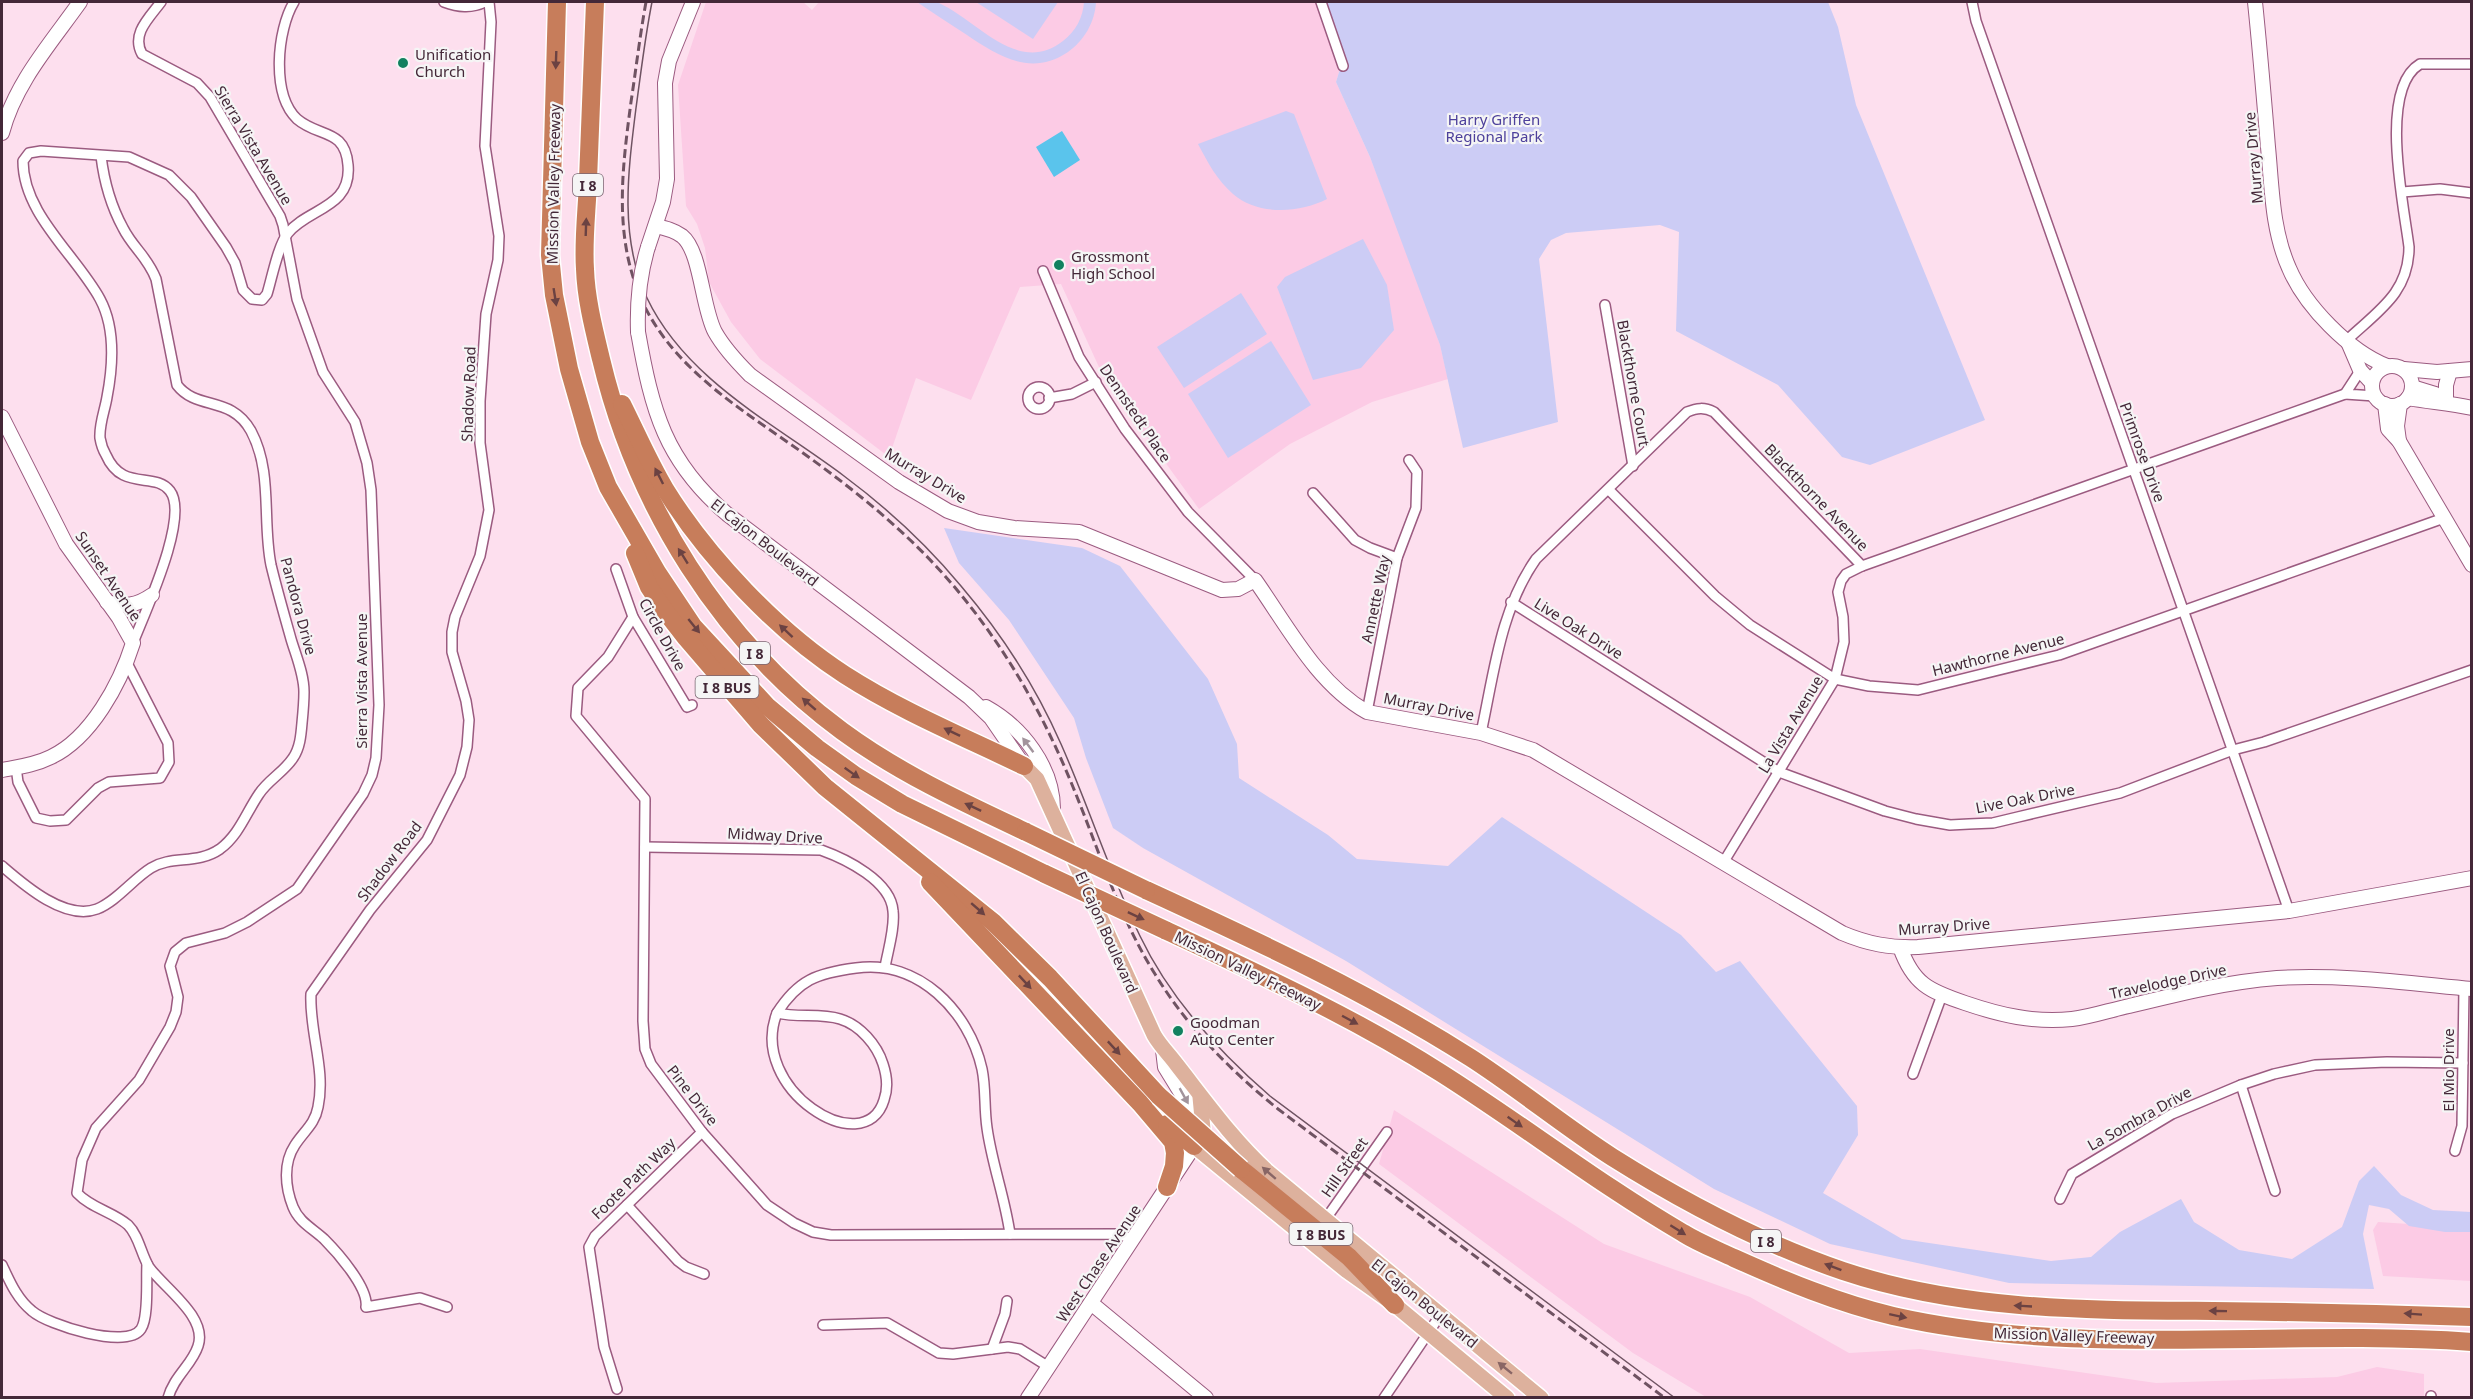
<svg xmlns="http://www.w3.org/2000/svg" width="2473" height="1399" viewBox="0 0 2473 1399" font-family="'Noto Sans',sans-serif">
<rect width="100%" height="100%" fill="#fddfee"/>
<!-- built -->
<g fill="#fccbe5">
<path d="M706,2H803L812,10L819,2H1326L1343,59L1336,82L1370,157L1418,282L1440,345L1448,379L1372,402L1290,444L1199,509L1104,378L1061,284L1020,287L971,400L916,378L889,457L760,359L731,322L709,282L705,248L697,224L686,206L678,85Z"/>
<path d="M1394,1110L1604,1244L1750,1297L1849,1353L1920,1349L2156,1383L2337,1377L2377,1367L2424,1374V1397H1706L1633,1353L1379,1164Z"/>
<path d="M2378,1222L2471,1228V1281L2383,1276L2373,1230Z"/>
</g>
<!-- green -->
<g fill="#ccccf5">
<path d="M917,2C923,1 933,0 939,3C978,21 1018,76 1063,41C1076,31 1083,17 1084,2H1096C1095,22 1084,41 1068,52C1031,77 998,56 967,35C950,24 933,13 917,2Z"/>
<path d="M976,2H1058L1033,39Z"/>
<path d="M1326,2H1828L1838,27L1856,105L1985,420L1870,465L1842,457L1778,385L1676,331L1679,232L1660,225L1566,233L1551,240L1539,259L1558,422L1463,448L1440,345L1370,157L1336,82L1343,59Z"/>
<path d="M1286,111L1294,114L1327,199C1300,213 1258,216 1233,194C1217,180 1208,163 1198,144Z"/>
<path d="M1363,239L1387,285L1394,330L1361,368L1313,380L1277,287L1285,277Z"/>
<path d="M1241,293L1267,334L1184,388L1157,347Z"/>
<path d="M1271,341L1311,405L1228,458L1188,394Z"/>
<path d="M944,528L1082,548L1120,566L1208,679L1237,744L1239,778L1328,835L1357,859L1448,866L1502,817L1681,935L1716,972L1740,961L1857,1106L1858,1135L1823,1193L1902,1239L2051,1261L2091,1257L2120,1232L2181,1199L2194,1222L2239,1250L2292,1259L2342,1227L2359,1181L2374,1166L2401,1195L2433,1210L2471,1212V1232H2445L2409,1226L2389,1209L2369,1205L2363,1234L2374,1289L2009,1283L1830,1244L1714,1189L1346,961L1143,848L1113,828L1086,758L1074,718L1009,620L959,563Z"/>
</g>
<!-- water -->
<path fill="#5ac4ec" d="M1062,131L1080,160L1054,177L1036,147Z"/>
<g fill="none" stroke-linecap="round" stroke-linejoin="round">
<!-- street casing -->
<g stroke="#9b5b80" stroke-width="12">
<g id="street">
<path d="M161,2C149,18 131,34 142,54L197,83L210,97L280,216L283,225L297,299L323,372L355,422L367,463L371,490L379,705L376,758L372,775L363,794L297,889L247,922L225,933L186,943L175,952L170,966L178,997L176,1012L170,1027L139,1080L96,1128L82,1160L77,1193C91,1208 113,1212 128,1225C139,1236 141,1254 149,1267C164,1288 208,1317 198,1346C192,1365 174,1376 168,1398"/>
<path d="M444,2C458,7 471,9 485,2"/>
<path d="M1321,2L1343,66"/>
<path d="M1972,2L1976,21L2289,911"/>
<path d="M2402,192L2440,189L2472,193"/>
<path d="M1043,271L1079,357L1125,429L1188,512L1255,580"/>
<path d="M1605,305L1633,466"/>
<path d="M2347,340C2378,311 2409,293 2409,247C2404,206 2378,89 2420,64H2472"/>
<path d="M2360,371L2345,394L2375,396"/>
<circle cx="1039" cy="398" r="11"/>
<path d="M1049,398L1072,394L1096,382"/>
<path d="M1609,490L1715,596L1750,625L1835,679L1869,686L1918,690L2059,655L2444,518"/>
<path d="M1313,493L1355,540L1370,548L1397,558"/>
<path d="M616,569L633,617L687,707L692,705"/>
<path d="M1511,602L1779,772L1885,811L1916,819L1950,825L1969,824L1993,823L2018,817L2120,793L2233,750L2264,742L2472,670"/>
<path d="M633,617L608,657L578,688L576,716L645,799L643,1021L645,1049L651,1064L702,1132L767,1205L794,1223L813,1232L831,1235L1117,1234L1133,1239"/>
<path d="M133,643C144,614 190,517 170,491C155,471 122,492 106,455C103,450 101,444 100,438C99,424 105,410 107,397C113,366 115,327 100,299C76,255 23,214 23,161L29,153L41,151L129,157L169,175L191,197L226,247L235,263L243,290L252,299L262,300L267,294C272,278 278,245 288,233C308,208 352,208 348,165C345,128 319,138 297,119C271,94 277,30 294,2"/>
<path d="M1367,712L1397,558L1416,508L1417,472L1409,460"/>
<path d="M1481,733C1494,674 1500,610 1536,559L1687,412C1697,408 1704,407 1714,412L1862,566"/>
<path d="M16,767L18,782L36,818L50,821L66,820L98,788L109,782L160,778L169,762L168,743L127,663"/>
<path d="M645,847L821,850C846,859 891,881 893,911C895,928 888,950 885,967"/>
<path d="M1723,863L1835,679L1844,642L1843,617L1838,592L1841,581L1846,574L1862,566L2345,394"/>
<path d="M2,866C24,885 65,921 97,909C117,901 133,879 151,868C172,855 197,865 220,849C239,835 246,813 259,794C268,780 284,772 293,758C300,748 301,735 302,723C303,713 304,702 304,692C304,674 296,656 291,639C284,614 277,590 271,565C262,521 273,472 251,431C231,395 197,411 177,385L156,279C147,256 133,248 123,228C111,206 104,181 101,156"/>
<path d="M777,1013C798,980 817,973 856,968C918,959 969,1011 982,1069C986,1088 984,1108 987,1128C992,1164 1005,1198 1010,1234"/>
<path d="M777,1013C798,1018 820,1013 840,1019C860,1025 877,1045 883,1064C887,1076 888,1089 884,1100C865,1163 747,1089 777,1013Z"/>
<path d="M1913,1074L1942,995"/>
<path d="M2241,1085L2275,1191"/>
<path d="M2455,1151L2462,1126L2464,988"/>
<path d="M2060,1199L2072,1174L2172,1114L2241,1085L2274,1074L2315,1065L2387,1062L2463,1063"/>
<path d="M627,1205L678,1261L686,1267L704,1274"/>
<path d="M1325,1220L1387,1132"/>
<path d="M2,1265C10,1282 17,1299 32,1311C48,1325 127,1350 141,1329C149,1317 146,1280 147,1264"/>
<path d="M447,1307L420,1298L366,1307C369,1288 337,1252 324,1239C312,1228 299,1222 293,1207C285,1187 283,1163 295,1145C304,1131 315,1124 318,1107C326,1069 309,1031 311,994L370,910L427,840L460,775L467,747L469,720L466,701L452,652V632L455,617L480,556L489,510L480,443V401L486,314L498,260L499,236L485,146L491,22L489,2"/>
<path d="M823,1325L887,1323L939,1353L953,1354L1008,1347L1020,1349L1049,1367"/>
<path d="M992,1349L1005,1314L1007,1301"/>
<path d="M617,1389L604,1347L589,1247L595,1236L702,1132"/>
<path d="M1384,1398L1441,1314"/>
<path d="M2431,1398V1396"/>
</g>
</g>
<!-- secondary casing -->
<g stroke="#9b5b80" stroke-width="16">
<g id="secondary">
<path d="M2255,2C2260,50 2264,99 2268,147C2272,188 2272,230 2289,268C2305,306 2349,351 2387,366"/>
<path d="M2,133C15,83 51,43 80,2"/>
<path d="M656,226C665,228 674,230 682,236C701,251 702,308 715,332C724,348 737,362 750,375L899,482L948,511L978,522L1014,528L1079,532L1222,590L1238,589L1255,580C1287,625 1317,684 1367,712L1481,733L1533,750L1842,933C1868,944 1890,948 1918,947L2289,911L2472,878"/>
<path d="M648,247L663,202L667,179L665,83L669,61L693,2"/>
<path d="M638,332C652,411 665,461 727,514L969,697L991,718L1024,766"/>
<path d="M2348,342L2360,370L2372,383"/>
<circle cx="2392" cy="386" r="20"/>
<path d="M2404,369L2437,372L2472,369"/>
<path d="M2412,387L2435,394L2445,400"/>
<path d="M2408,398C2430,402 2450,403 2472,408"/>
<path d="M2446,402V385L2450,371"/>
<path d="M2385,404L2388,429L2399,441L2472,565"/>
<path d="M2,417L66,544L119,618L133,643C120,684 91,738 51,757C35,765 18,767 2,770"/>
<path d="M2399,441L2397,426L2400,404"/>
<path d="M107,602C125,607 136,606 152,595"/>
<path d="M986,707C1022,727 1053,767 1053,809"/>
<path d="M1900,947C1913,984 1929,991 1965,1003C2000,1015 2034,1023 2072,1019C2091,1017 2110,1010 2129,1006C2178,994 2226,982 2277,978C2341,974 2407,983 2472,989"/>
<path d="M1091,1303L1206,1398"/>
<path d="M1028,1398L1194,1146L1189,1106L1165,1067L1163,1050"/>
</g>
</g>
<!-- primary casing -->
<g stroke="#fff" stroke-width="18">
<g id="primary">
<path d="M1024,766L1037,779L1154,1035C1161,1047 1169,1054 1177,1065C1206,1102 1233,1140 1268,1172L1541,1398"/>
<path d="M1196,1140L1203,1129L1200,1097"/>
<path d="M1194,1146L1347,1271L1395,1305L1507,1398"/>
</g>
</g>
<!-- highway casing -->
<g stroke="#fff" stroke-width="21">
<g id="highway">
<path d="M557,2L550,255L554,295L569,369L590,442L608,487L657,572L693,626L768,707L817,748L856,776L902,804L1045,874"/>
<path d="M595,2C593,61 590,121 588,181C587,210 583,240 585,269C586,299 594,330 601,359C636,506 720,641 842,731C899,773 962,802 1026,832"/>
<path d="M622,404C636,432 649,462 665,489C707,557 778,632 845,675C901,711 964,737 1024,766"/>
<path d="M635,553L649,587L665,611L686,638L760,724L825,787L993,922L1050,978L1159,1096"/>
<path d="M930,882L1140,1103L1173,1142L1175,1153L1174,1166L1167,1187"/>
<path d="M1146,890C1257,941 1367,992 1471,1058C1519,1089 1564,1126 1612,1157C1685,1203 1761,1243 1843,1271C1962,1311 2089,1310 2213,1311C2299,1312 2385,1314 2472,1317"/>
<path d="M1165,930C1259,974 1353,1017 1441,1073C1523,1125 1599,1184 1683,1233C1699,1243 1717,1250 1734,1258C1785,1281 1838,1303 1893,1316C2083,1359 2279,1328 2472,1342"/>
<path d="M1167,1124L1194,1146"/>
<path d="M1241,1169L1349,1257L1395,1305"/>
</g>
</g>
<!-- street -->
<use href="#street" stroke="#fff" stroke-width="9"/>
<!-- secondary -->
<use href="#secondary" stroke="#fff" stroke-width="14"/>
<!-- primary -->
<use href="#primary" stroke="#ddb19d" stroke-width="15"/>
<!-- highway -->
<use href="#highway" stroke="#c77d5b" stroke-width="18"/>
<!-- tram -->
<path stroke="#6f5362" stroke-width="1.5" d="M652,2C645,37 641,72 636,108C628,172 619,237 647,298C686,380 775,424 844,476C887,508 927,545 961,586C1001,633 1036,687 1061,744C1089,807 1110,874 1140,936C1170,999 1218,1051 1270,1096L1675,1398"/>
<!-- rail -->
<path stroke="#6f5362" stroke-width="3" stroke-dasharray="9 4.5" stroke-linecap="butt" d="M646,2C640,35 636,69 631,102C622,170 613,238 643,303C677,374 748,413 810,458C861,495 911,536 952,584C1004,645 1043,713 1073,787C1099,850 1119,917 1155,974C1187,1027 1230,1070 1278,1109L1665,1398"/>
<!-- secondary-bridge casing -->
<g stroke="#9b5b80" stroke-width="16" stroke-linecap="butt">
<path id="secondary-bridge" d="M638,332C637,303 639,276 648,247"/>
</g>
<!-- highway-bridge casing -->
<g stroke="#fff" stroke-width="21" stroke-linecap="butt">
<g id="highway-bridge">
<path d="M1026,832L1146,890"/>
<path d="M1045,874L1165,930"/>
<path d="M1159,1096L1241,1169"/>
</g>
</g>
<!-- secondary-bridge -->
<use href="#secondary-bridge" stroke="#fff" stroke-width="14"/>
<!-- highway-bridge -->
<use href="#highway-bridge" stroke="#c77d5b" stroke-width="18"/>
</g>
<!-- one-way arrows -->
<defs><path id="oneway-solid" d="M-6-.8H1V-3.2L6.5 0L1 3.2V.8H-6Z" transform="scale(1.5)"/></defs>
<g fill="#6b4242">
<use href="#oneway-solid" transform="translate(556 60) rotate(92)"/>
<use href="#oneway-solid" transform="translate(586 227) rotate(-88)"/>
<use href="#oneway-solid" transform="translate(555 297) rotate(81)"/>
<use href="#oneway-solid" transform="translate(659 476) rotate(-117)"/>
<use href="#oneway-solid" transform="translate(683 556) rotate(-122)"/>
<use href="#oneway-solid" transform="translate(694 626) rotate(51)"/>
<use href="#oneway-solid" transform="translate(786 631) rotate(-137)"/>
<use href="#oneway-solid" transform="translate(809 704) rotate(-139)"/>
<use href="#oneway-solid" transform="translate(952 732) rotate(-154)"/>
<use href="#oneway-solid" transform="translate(852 773) rotate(35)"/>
<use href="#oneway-solid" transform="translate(973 807) rotate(-155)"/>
<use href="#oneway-solid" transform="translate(978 909) rotate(41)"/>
<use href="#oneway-solid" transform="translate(1136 916) rotate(25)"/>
<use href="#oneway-solid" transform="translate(1025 982) rotate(47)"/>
<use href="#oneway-solid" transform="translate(1350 1020) rotate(28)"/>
<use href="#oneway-solid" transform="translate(1114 1048) rotate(47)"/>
<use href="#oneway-solid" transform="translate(1515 1122) rotate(35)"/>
<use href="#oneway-solid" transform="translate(1678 1230) rotate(32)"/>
<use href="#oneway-solid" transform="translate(1833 1267) rotate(-159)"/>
<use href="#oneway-solid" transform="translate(2023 1306) rotate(-177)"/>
<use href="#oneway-solid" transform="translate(2218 1311) rotate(-179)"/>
<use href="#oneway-solid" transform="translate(2413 1314) rotate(-176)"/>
<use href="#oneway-solid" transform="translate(1898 1316) rotate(12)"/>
</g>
<g fill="#a2949c">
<use href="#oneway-solid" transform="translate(1028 745) rotate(-127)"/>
<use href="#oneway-solid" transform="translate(1184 1096) rotate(61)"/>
</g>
<g fill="#896665">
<use href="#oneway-solid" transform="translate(1269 1173) rotate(-139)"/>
<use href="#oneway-solid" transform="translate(1505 1368) rotate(-141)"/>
</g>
<!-- markers -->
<g fill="#11815f" stroke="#f5f5f5" stroke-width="2">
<circle cx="403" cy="63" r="6"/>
<circle cx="1059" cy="265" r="6"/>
<circle cx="1178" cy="1031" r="6"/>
</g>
<g text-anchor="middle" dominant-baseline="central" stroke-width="4.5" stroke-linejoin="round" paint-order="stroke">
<!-- shield labels -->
<g fill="#f5f5f5" stroke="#796671" stroke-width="1.5">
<rect x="573" y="174" width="30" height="22" rx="4.5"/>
<rect x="740" y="642" width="30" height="22" rx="4.5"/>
<rect x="695.5" y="676" width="63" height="22" rx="4.5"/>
<rect x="1289.5" y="1223" width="63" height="22" rx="4.5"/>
<rect x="1751" y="1230" width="30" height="22" rx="4.5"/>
</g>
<g font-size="14" font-weight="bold" fill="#442838">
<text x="588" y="185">I 8</text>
<text x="755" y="653">I 8</text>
<text x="727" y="687">I 8 BUS</text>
<text x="1321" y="1234">I 8 BUS</text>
<text x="1766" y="1241">I 8</text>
</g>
<!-- poi labels -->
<g font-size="15" fill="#442838" stroke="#f5f5f5" text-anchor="start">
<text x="415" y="54">Unification<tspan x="415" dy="17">Church</tspan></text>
<text x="1071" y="256">Grossmont<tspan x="1071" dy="17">High School</tspan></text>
<text x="1190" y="1022">Goodman<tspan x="1190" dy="17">Auto Center</tspan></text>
</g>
<!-- park labels -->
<g font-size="15" fill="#4d409b" stroke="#f5f5f5">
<text x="1494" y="119">Harry Griffen<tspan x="1494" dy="17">Regional Park</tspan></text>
</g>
<!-- street labels -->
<g font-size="15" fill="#442838" stroke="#f5f5f5">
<text transform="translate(254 145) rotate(59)">Sierra Vista Avenue</text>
<text transform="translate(2253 158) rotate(-95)">Murray Drive</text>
<text transform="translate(553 184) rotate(-89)">Mission Valley Freeway</text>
<text transform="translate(1634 383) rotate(80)">Blackthorne Court</text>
<text transform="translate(468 394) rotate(-88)">Shadow Road</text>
<text transform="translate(1136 413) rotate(56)">Dennstedt Place</text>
<text transform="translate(2143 452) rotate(70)">Primrose Drive</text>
<text transform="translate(926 475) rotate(31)">Murray Drive</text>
<text transform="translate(1817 497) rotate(46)">Blackthorne Avenue</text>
<text transform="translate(765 542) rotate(38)">El Cajon Boulevard</text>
<text transform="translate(109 576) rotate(56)">Sunset Avenue</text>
<text transform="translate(1375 599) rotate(-78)">Annette Way</text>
<text transform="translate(299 606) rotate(75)">Pandora Drive</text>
<text transform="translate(1579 628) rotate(32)">Live Oak Drive</text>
<text transform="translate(663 634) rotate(61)">Circle Drive</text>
<text transform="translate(1998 654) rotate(-14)">Hawthorne Avenue</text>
<text transform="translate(361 681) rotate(-90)">Sierra Vista Avenue</text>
<text transform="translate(1429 706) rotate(11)">Murray Drive</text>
<text transform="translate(1790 724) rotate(-59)">La Vista Avenue</text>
<text transform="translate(2025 798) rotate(-11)">Live Oak Drive</text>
<text transform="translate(775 835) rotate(3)">Midway Drive</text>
<text transform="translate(389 861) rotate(-53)">Shadow Road</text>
<text transform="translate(1944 926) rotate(-4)">Murray Drive</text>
<text transform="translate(1107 932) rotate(66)">El Cajon Boulevard</text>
<text transform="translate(1248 970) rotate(26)">Mission Valley Freeway</text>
<text transform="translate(2168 981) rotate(-12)">Travelodge Drive</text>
<text transform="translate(2448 1070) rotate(-90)">El Mio Drive</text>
<text transform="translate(693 1095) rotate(52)">Pine Drive</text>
<text transform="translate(2139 1118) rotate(-29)">La Sombra Drive</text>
<text transform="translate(1344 1167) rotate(-55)">Hill Street</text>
<text transform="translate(633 1178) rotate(-44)">Foote Path Way</text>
<text transform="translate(1098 1263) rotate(-56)">West Chase Avenue</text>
<text transform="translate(1425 1303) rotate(39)">El Cajon Boulevard</text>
<text transform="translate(2074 1335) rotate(2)">Mission Valley Freeway</text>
</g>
</g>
<!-- border -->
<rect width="2473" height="1399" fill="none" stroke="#442838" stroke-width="6"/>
</svg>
